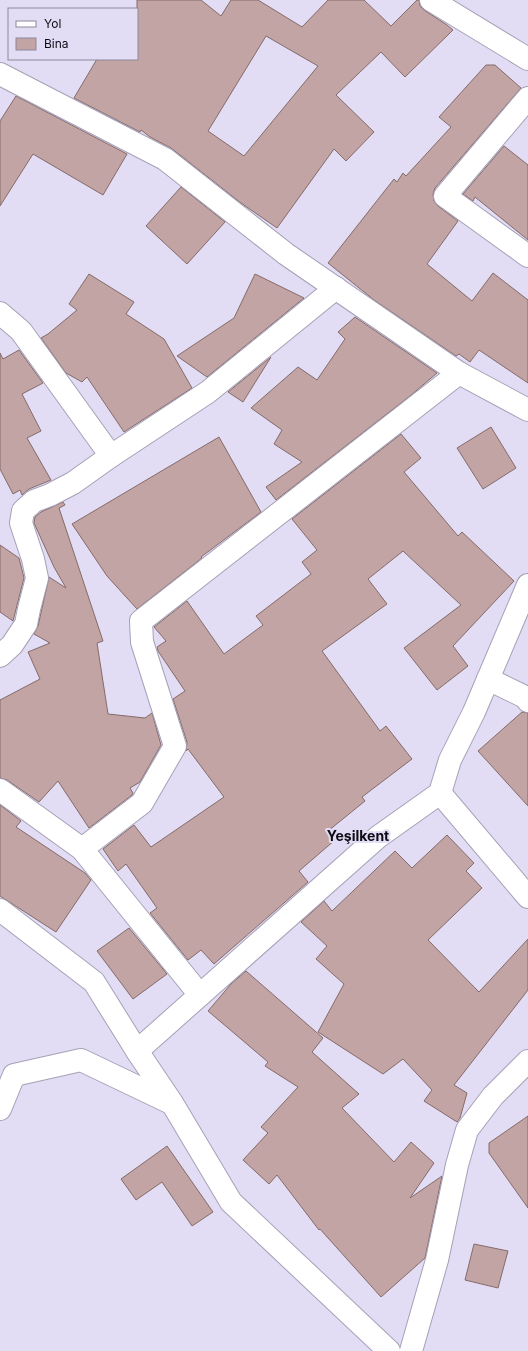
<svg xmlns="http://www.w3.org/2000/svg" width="528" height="1351" viewBox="0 0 528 1351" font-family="Inter,sans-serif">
<rect width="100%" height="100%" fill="#e2dcf4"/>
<!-- building -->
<g fill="#c1a4a3" stroke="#856b6a" fill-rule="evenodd">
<path d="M137,0H201L221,16L231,0H258L302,27L328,0H364L391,26L417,0H419L420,6L424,10L447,25L453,30L405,77L381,52L336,95L374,132L346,161L334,149L277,228L241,203L171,148L150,137L141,130L140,132L74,98L97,59H137ZM266,36L318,66L244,156L208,131Z"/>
<path d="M486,65H495L521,88L435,188L433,194L434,201L438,206L458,221L427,264L472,301L493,273L528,300V383L479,350L470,362L459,354L456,356L374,300L328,263L394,179L397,182L403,173L406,176L451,127L439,117Z"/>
<path d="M16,96L127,154L103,195L33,154L0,206V121Z"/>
<path d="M504,146L528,165V240L475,197L473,201L463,194Z"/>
<path d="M181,187L225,222L187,264L146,226Z"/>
<path d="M89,274L134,302L126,314L164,339L192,388L124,432L87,377L82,382L66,373L41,338L48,334L77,310L69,304Z"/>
<path d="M255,274L304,298L207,377L177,356L234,318Z"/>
<path d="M355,317L437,373L410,396L276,500L266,487L302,462L274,444L282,430L251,408L298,367L317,380L345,339L338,332Z"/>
<path d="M19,350L43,383L22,394L41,431L27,438L51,480L29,489L22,495L20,490L13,494L0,469V353L3,359Z"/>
<path d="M271,357L243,402L228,392Z"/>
<path d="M491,427L516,468L483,489L457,448Z"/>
<path d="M401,434L421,458L404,472L458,536L462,532L514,581L453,646L468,666L437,690L404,648L461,605L403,551L368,579L387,604L322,651L380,731L386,726L412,759L362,797L365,801L328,831L335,840L299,871L308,882L214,964L201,950L188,960L150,913L157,908L126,864L118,871L103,849L134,825L151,847L224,797L188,749L186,751L187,742L173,699L185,691L158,651L157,647L166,641L154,627L187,601L224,654L263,625L256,616L311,574L302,562L317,550L292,519Z"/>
<path d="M219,437L261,512L201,557L202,558L137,609L107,576L72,524Z"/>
<path d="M63,502L65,505L59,508L103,641L97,643L108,714L145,718L152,713L161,745L140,782L130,788L133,793L132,795L89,828L58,781L39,802L7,780L0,778V700L40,679L28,652L50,643L34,634L38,626L49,577L66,588L54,567L34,523L35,517L41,512Z"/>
<path d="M0,545L19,558L24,578L13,621L0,612Z"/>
<path d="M522,712L528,713V806L478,751Z"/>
<path d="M0,805L21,821L16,827L85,873L91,880L56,932L0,896Z"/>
<path d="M447,835L474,863L466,871L482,888L428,940L479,992L528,939V990L454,1085L467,1093L460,1118L457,1122L424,1101L432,1090L403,1059L383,1074L318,1032L344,984L316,959L327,946L301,922L324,901L332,911L395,851L412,868Z"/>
<path d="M129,928L167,974L133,999L97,951Z"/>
<path d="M246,971L323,1038L312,1052L359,1094L342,1108L394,1162L411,1142L434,1163L410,1198L442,1176L425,1258L381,1297L320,1229L319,1230L277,1175L269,1184L243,1160L268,1133L261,1127L298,1087L265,1066L268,1062L208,1011L231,984Z"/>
<path d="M528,1116V1208L489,1153V1143Z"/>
<path d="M167,1146L213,1212L192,1226L162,1182L136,1200L121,1179Z"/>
<path d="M474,1244L508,1251L498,1288L465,1280Z"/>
</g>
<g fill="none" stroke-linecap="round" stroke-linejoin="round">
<!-- minor casing -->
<g stroke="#a6a1b7" stroke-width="24">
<g id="minor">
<path d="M431,0L528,59"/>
<path d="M0,74L165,159L286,254L459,373L528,410"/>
<path d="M528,98L445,196L528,256"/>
<path d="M0,313L21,331L111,456"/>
<path d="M0,656L12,645L26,624L29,609L37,578L33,559L21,523L23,511L34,501L50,495L73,483L111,456L208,392L336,288"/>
<path d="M488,679L525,697L528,701"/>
<path d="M0,790L82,849L200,995"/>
<path d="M440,793L528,897"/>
<path d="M82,849L142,803L175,746L142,642L141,621L459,373"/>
<path d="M0,910L94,982L137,1051L172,1103L231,1202L389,1351"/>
<path d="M137,1051L378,837L440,793L450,760L474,712L528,585"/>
<path d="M0,1109L14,1075L81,1060L171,1103"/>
<path d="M411,1351L437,1260L457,1165L467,1130L493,1096L528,1061"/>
</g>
</g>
<!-- minor -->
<use href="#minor" stroke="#fff" stroke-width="22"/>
</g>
<g text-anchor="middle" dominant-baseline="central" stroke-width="4" stroke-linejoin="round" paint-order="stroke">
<!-- quarter labels -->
<g font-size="14" font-weight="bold" fill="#0d0b13" stroke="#e2dcf4">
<text x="358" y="835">Yeşilkent</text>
</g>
</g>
<!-- legend -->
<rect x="8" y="8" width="130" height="52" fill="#e2dcf4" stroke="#8d889a"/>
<rect x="16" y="21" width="20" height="6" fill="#ffffff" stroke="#8d889a"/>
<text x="44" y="28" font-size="12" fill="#0d0b13">Yol</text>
<rect x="16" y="38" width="20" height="12" fill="#c1a4a3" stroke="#8d889a"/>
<text x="44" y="48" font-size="12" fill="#0d0b13">Bina</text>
</svg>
